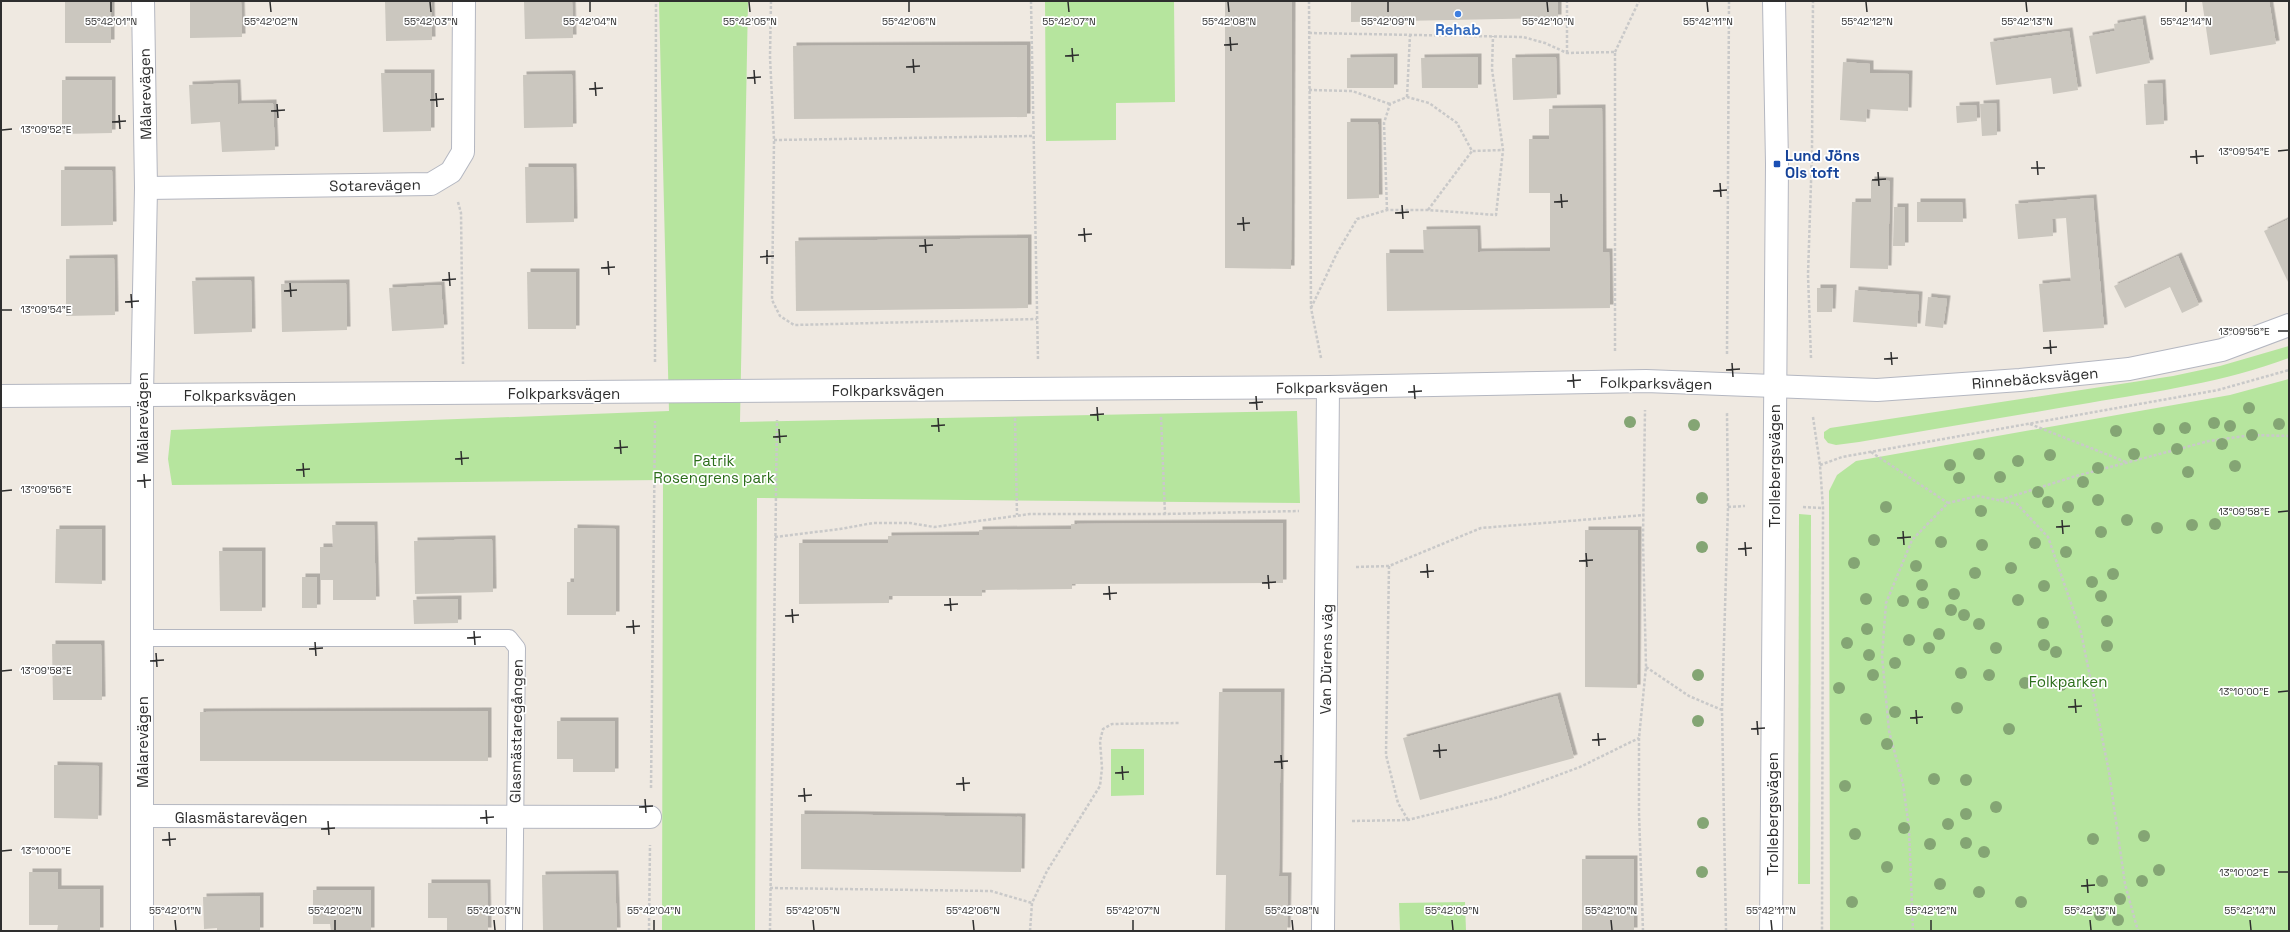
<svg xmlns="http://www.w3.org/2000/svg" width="2290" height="932" viewBox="0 0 2290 932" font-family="'Space Grotesk',sans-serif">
<defs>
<filter id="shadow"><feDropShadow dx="3.5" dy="-3.5" stdDeviation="0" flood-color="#0004"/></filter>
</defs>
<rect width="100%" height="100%" fill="#efe9e1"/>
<!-- green -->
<g fill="#b6e59e">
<path d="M659,1H748L740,422L1297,411L1300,503L757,498L755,931H662L663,480L172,485L168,459L171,430L669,411Z"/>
<path d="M1174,1L1175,102L1116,103V140L1046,141L1045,2Z"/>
<path d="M2289,346V358C2225,382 2156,392 2089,403C2012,416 1936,429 1859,442L1836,445L1828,443L1824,438V432L1830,428L2173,376L2220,366Z"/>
<path d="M2289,379V931H1830L1829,491L1837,475L1856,461L2230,395Z"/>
<path d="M1799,514L1811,515L1810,884H1798Z"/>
<path d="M1111,749H1144V795L1111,796Z"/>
<path d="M1465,902L1466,931H1400L1399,903Z"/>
</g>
<!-- building -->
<g fill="#cbc7bf" filter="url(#shadow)">
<rect x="65" y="1" width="46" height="42"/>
<path d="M190,1H241L242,37L190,38Z"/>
<path d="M385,1H431L432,40L386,41Z"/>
<path d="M524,1H572L573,38L525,39Z"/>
<path d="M1225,1H1292L1291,269L1225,268Z"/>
<path d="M1351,1H1558V18L1351,22Z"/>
<path d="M2202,1H2269L2276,44L2210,55Z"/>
<path d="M2142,19L2150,63L2096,74L2089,36L2115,31L2114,24Z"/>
<path d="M2069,31L2078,90L2053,94L2051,78L1996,85L1990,42Z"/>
<path d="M1027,45V117L794,119L793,46Z"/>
<path d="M1394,57V88H1347V58Z"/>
<path d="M1478,57V88H1422L1421,58Z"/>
<path d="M1556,57L1557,98L1513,100L1512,58Z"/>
<path d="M1843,62L1870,64V73L1909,74L1908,111L1867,109L1866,122L1840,120Z"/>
<path d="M381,73H431V131L383,132Z"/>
<path d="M572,74L573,127L524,128L523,75Z"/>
<path d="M62,80H112V133L62,134Z"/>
<path d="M237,83L238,104L273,103L275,150L222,152L220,122L191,124L189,85Z"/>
<path d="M2162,83L2164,124L2146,125L2144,84Z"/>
<path d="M1996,103L1997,135L1982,136L1980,104Z"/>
<path d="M1976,105L1977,121L1957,123L1956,106Z"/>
<path d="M1602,108L1603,252H1609L1610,308L1387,311L1386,253H1424L1423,230L1477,229L1478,252L1550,251V193H1529V139H1549V109Z"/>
<path d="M1347,122H1378L1379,198L1347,199Z"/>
<path d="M525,167H573L574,222L526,223Z"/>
<path d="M61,170H112L113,225L61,226Z"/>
<path d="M1871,180L1890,181L1888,269L1850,268L1852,202H1871Z"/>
<path d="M2093,198L2104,328L2043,332L2039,284L2071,281L2066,218L2052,219L2053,236L2018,239L2015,204Z"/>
<path d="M1917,202H1962L1963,222H1917Z"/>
<path d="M1894,207H1905V246H1893Z"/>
<path d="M2289,219V284L2264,231Z"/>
<path d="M1028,238V308L796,311L795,241Z"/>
<path d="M2178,256L2199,305L2182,313L2170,287L2125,308L2114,286Z"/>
<path d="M114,258L115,315L66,316V259Z"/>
<path d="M527,272H576V329H528Z"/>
<path d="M251,280L252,332L194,334L192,281Z"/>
<path d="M346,283L347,330L282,332L281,284Z"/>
<path d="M441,285L444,328L392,331L389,288Z"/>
<path d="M1817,288H1833L1832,312H1817Z"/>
<path d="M1855,290L1919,295L1917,327L1853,322Z"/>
<path d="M1928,297L1947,299L1943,328L1925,326Z"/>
<path d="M1283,523V583L1072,584V589L982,590V596H889V603L799,604V543H888V536L979,535V530L1071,529V524Z"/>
<path d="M332,525H374L376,600H333V580H320V547H333Z"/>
<path d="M574,528L616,529V615H567V582H574Z"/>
<path d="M56,529H102V584L55,583Z"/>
<path d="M1585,530H1638L1637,688L1585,687Z"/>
<path d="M492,539L493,592L415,594L414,541Z"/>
<path d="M219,551H262V611H220Z"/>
<rect x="302" y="577" width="15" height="31"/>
<path d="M458,599V623L414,624L413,600Z"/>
<path d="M52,644H101L102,700H53Z"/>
<path d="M1219,692H1281L1279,876H1288L1287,931H1225L1226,875H1216Z"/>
<path d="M1557,696L1574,758L1420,800L1403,738Z"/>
<path d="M488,711V761H200V712Z"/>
<path d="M557,721H615V772H573V759H557Z"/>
<path d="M54,765L99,766L98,819L54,818Z"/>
<path d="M801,814L1022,817L1021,872L801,869Z"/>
<rect x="1582" y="859" width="52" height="72"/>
<path d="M29,872H58V889H100V931H57L58,925H29Z"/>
<path d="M615,874L617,931H543L542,875Z"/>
<path d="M428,883H487L488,931H447V918H428Z"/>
<path d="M313,890H371V931H331L330,924H313Z"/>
<path d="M260,896V931H217V928L204,929L203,897Z"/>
</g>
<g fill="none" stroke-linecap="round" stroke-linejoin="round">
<!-- lane casing -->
<g stroke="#b4b7c1" stroke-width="18">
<path id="lane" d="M142,638H509L517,648L514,931"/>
</g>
<!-- street casing -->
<g stroke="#b4b7c1" stroke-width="24">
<g id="street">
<path d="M146,188L431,184L451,172L463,152L464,1"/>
<path d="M1,396L1328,387L1646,381L1877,390L2020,380L2129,369L2222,350L2289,325"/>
<path d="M143,816L650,817"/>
<path d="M142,931V395L146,188L143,1"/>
<path d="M1323,931L1328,387"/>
</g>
</g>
<!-- secondary casing -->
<g stroke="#b4b7c1" stroke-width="24">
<path id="secondary" d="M1771,931L1777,164L1774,1"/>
</g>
<!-- path -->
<g stroke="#c9c9c9" stroke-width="2.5" stroke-dasharray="3 2" stroke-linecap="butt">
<path d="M771,1L770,57L774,140L772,300L780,316L794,325L1037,319"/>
<path d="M1031,1L1038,360"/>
<path d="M1309,1L1311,308L1321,358"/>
<path d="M1309,33L1523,37L1545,43L1567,53L1615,52V353"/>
<path d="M1615,52L1639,1"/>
<path d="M1567,53V1"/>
<path d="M1309,90L1352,91L1390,104"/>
<path d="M1407,97L1410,35"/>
<path d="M774,140L1033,136"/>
<path d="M458,202L461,213L463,364"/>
<path d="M1387,210L1384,123L1390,104L1407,97L1429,103L1457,123L1472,151L1503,150"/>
<path d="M1428,210L1472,151"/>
<path d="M1311,308L1337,253L1357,219L1387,210H1428L1496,215L1503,150L1492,69L1493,36"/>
<path d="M1727,354L1729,1"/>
<path d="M1811,358L1808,275L1812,152L1813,1"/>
<path d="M655,362L656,1"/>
<path d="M1161,417L1165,514"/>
<path d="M1813,417L1820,465L1823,508L1822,931"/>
<path d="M1015,418L1017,515"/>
<path d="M2030,424L2126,462"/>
<path d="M1871,452L1948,503"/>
<path d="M1820,465L1842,457L2218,390L2289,370"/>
<path d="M2000,500L2076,476L2209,441L2252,435L2289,436"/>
<path d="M1728,507L1745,506"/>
<path d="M1803,507L1823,508"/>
<path d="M775,537L840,529L873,523H910L934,527L1030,514H1165L1299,511"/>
<path d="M1389,566L1386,755L1398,803L1408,820"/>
<path d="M1356,567L1389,566L1481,528L1644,515"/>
<path d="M1646,667L1689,696L1722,710"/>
<path d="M651,788L655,421"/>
<path d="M1352,821L1408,820L1499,797L1580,767L1639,738"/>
<path d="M770,888L991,891L1032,903"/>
<path d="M649,931L650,845"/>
<path d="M770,931L777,420"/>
<path d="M1030,931L1032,903L1047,871L1100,786L1102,768L1100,741L1103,729L1112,724L1179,723"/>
<path d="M1643,931L1639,814V738L1646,667L1643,539L1645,410"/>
<path d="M1726,931L1722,710L1728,507L1727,413"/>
<path d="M1913,931L1909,829L1903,784L1889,731L1882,656L1886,603L1912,540L1948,503L1978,496L2017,504L2048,537L2081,632L2109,772L2125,884L2138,931"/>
</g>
<!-- lane -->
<use href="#lane" stroke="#fff" stroke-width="16"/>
<!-- street -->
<use href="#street" stroke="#fff" stroke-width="22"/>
<!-- secondary -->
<use href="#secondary" stroke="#fff" stroke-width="22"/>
</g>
<!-- trees -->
<g fill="#84a574">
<circle cx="2249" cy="408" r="6"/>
<circle cx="1630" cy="422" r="6"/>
<circle cx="2214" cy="423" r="6"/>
<circle cx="2279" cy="424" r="6"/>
<circle cx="1694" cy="425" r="6"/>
<circle cx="2230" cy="426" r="6"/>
<circle cx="2185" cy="428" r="6"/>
<circle cx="2159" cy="429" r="6"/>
<circle cx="2116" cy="431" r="6"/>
<circle cx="2252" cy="435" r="6"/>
<circle cx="2222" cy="444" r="6"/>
<circle cx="2177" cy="449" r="6"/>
<circle cx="1979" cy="454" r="6"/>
<circle cx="2134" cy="454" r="6"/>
<circle cx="2050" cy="455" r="6"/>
<circle cx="2018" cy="461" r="6"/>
<circle cx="1950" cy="465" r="6"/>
<circle cx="2235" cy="466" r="6"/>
<circle cx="2098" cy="468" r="6"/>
<circle cx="2188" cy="472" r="6"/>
<circle cx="2000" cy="477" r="6"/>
<circle cx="1959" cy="478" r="6"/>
<circle cx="2083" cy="482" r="6"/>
<circle cx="2038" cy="492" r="6"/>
<circle cx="1702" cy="498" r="6"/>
<circle cx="2098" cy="500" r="6"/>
<circle cx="2048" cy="502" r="6"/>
<circle cx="1886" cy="507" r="6"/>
<circle cx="2068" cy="507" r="6"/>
<circle cx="1981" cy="511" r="6"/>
<circle cx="2127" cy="520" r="6"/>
<circle cx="2215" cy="524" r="6"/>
<circle cx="2192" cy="525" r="6"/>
<circle cx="2157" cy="528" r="6"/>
<circle cx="2101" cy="532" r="6"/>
<circle cx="1874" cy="540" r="6"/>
<circle cx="1941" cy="542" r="6"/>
<circle cx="2035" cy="543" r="6"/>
<circle cx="1982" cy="545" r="6"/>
<circle cx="1702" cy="547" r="6"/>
<circle cx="2066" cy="552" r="6"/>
<circle cx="1854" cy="563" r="6"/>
<circle cx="1916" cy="566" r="6"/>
<circle cx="2011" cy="568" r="6"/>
<circle cx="1975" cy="573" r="6"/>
<circle cx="2113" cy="574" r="6"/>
<circle cx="2092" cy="582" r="6"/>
<circle cx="1922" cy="585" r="6"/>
<circle cx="2044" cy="586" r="6"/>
<circle cx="1954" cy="594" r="6"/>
<circle cx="2101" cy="596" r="6"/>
<circle cx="1866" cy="599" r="6"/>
<circle cx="2018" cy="600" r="6"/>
<circle cx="1903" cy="601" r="6"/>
<circle cx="1923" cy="603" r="6"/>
<circle cx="1951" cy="610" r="6"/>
<circle cx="1964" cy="615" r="6"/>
<circle cx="2107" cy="621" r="6"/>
<circle cx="2043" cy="623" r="6"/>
<circle cx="1979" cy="624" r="6"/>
<circle cx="1867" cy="629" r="6"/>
<circle cx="1939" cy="634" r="6"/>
<circle cx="1909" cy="640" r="6"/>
<circle cx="1847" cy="643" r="6"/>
<circle cx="2044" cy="645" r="6"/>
<circle cx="2107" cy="646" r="6"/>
<circle cx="1929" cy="648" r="6"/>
<circle cx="1996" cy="648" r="6"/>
<circle cx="2056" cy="652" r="6"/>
<circle cx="1869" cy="655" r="6"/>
<circle cx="1895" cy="663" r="6"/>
<circle cx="1961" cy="673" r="6"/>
<circle cx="1698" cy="675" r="6"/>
<circle cx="1873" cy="675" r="6"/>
<circle cx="1989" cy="675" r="6"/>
<circle cx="2025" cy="683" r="6"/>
<circle cx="2061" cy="685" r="6"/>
<circle cx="1839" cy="688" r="6"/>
<circle cx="1957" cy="708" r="6"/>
<circle cx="1895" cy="712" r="6"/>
<circle cx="1866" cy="719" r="6"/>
<circle cx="1698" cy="721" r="6"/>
<circle cx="2009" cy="729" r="6"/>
<circle cx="1887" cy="744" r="6"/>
<circle cx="1934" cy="779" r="6"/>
<circle cx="1966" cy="780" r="6"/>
<circle cx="1845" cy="786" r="6"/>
<circle cx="1996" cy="807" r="6"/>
<circle cx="1966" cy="814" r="6"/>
<circle cx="1703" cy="823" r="6"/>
<circle cx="1948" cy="824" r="6"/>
<circle cx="1904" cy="828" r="6"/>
<circle cx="1855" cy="834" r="6"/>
<circle cx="2144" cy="836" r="6"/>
<circle cx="2093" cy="839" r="6"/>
<circle cx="1966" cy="843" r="6"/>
<circle cx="1930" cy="844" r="6"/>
<circle cx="1984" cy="852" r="6"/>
<circle cx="1887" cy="867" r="6"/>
<circle cx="2159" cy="870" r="6"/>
<circle cx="1702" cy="872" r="6"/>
<circle cx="2102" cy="881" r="6"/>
<circle cx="2142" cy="881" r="6"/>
<circle cx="1940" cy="884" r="6"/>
<circle cx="1979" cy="892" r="6"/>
<circle cx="2120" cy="899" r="6"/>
<circle cx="1852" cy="902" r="6"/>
<circle cx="2021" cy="902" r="6"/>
<circle cx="2100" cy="915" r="6"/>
<circle cx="2118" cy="920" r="6"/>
</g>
<!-- ticks -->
<path fill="none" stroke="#2e2e2e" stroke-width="1.5" d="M111,2V12M270,2L271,12M430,2L431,12M590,2V12M749,2L750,12M909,2V12M1068,2L1069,12M1228,2L1229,12M1388,2V12M1547,2L1548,12M1707,2L1708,12M1866,2L1867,12M2026,2L2027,12M2186,2V12M1230,37L1231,51M1224,45L1238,44M1072,48L1073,62M1065,56L1079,55M913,59L914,73M906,67L920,66M754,70L755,84M747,78L761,77M595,82L596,96M589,89L603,88M436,93L437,107M430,100L444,99M277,104L278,118M271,111L285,110M119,115L120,129M112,122L126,121M2,130L12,129M2196,150L2197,164M2278,151L2288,150M2190,157L2204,156M2037,161L2038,175M2031,168H2045M1878,172L1879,186M1872,180L1886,179M1720,183L1721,197M1713,191L1727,190M1561,194L1562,208M1554,202L1568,201M1402,205L1403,219M1395,213L1409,212M1243,217L1244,231M1237,224L1250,223M1084,228L1085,242M1078,235L1092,234M925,239L926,253M919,246L933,245M767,250V264M760,257L774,256M608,261L609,275M601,268L615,267M449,272L450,286M442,280L456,279M290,283L291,297M284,291L297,290M131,294L132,308M125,302L139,301M2,310H12M2278,331H2288M2050,340L2051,354M2043,348L2057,347M1891,352L1892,365M1884,359L1898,358M1732,363L1733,377M1726,370L1740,369M1573,374L1574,388M1567,381L1581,380M1414,385L1415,399M1408,392L1422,391M1256,396L1257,410M1249,403L1263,402M1097,407L1098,421M1090,415L1104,414M938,418L939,432M931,426L945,425M779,429L780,443M773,437L787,436M620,440L621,454M614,448L628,447M461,451L462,465M455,459L469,458M303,463L304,477M296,470L310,469M144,474L145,488M137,481L151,480M2,491L12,490M2278,512L2288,511M2062,520L2063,534M2056,527L2070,526M1903,531L1904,545M1897,538L1911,537M1745,542L1746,556M1738,549L1752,548M1586,553L1587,567M1579,561L1593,560M1427,564L1428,578M1420,572L1434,571M1268,575L1269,589M1262,583L1276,582M1109,586L1110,600M1103,594L1117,593M950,598L951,611M944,605L958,604M792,609L793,623M785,616L799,615M633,620L634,634M626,627L640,626M474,631L475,645M467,638L481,637M315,642L316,656M309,649L323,648M156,653L157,667M150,661L164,660M2,671L12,670M2278,692L2288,691M2075,699L2076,713M2068,707L2082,706M1916,710L1917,724M1910,718L1923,717M1757,721L1758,735M1751,729L1765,728M1598,733L1599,746M1592,740L1606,739M1439,744L1440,758M1433,751L1447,750M1281,755L1282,769M1274,762L1288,761M1122,766L1123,780M1115,773L1129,772M963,777L964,791M956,784L970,783M804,788L805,802M798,796L812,795M645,799L646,813M639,807L653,806M486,810L487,824M480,818L494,817M328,821L329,835M321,829L335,828M169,832L170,846M162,840L176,839M2,851L12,850M2278,872H2288M2087,879L2088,893M2081,886L2095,885M175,920L176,930M335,920V930M494,920L495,930M654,920V930M813,920L814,930M973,920L974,930M1133,920V930M1292,920L1293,930M1452,920L1453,930M1611,920L1612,930M1771,920L1772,930M1931,920V930M2090,920L2091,930M2250,920L2251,930"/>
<!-- markers -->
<circle fill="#3f7fe0" stroke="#fff" stroke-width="1.5" cx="1458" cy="14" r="4"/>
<rect fill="#1a4fb4" stroke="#fff" stroke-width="1.5" x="1773" y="160" width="8" height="8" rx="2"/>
<g text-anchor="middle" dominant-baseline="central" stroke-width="3.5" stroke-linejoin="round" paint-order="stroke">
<!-- shop labels -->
<g font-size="15" font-weight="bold" fill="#366cbe" stroke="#fff">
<text x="1458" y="29">Rehab</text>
</g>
<!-- street labels -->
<g font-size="15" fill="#2e2e2e" stroke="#fff">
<text transform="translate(145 94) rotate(-91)">Målarevägen</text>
<text transform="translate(375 185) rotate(-1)">Sotarevägen</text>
<text transform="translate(2035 378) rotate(-5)">Rinnebäcksvägen</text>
<text transform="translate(1656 383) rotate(1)">Folkparksvägen</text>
<text transform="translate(1332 387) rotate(-1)">Folkparksvägen</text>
<text x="888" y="390">Folkparksvägen</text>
<text x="564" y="393">Folkparksvägen</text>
<text x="240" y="395">Folkparksvägen</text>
<text transform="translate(142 418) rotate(-90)">Målarevägen</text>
<text transform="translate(1774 466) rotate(-90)">Trollebergsvägen</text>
<text transform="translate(1326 659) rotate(-89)">Van Dürens väg</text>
<text transform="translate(516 731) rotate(-89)">Glasmästaregången</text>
<text transform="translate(142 742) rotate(-90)">Målarevägen</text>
<text transform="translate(1772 814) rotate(-90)">Trollebergsvägen</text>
<text x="241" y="817">Glasmästarevägen</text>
</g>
<!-- transit labels -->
<g font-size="15" font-weight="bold" fill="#164399" stroke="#fff" text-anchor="start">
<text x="1785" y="155">Lund Jöns<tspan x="1785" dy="17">Ols toft</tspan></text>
</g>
<!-- park labels -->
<g font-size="15" fill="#2c6e1b" stroke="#fff">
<text x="714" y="460">Patrik<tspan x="714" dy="17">Rosengrens park</tspan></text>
<text x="2068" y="681">Folkparken</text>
</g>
</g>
<g font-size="10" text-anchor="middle" fill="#2e2e2e" stroke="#fff" stroke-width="3.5" stroke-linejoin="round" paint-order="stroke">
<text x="111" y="25">55°42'01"N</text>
<text x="271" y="25">55°42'02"N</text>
<text x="431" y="25">55°42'03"N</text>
<text x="590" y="25">55°42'04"N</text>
<text x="750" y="25">55°42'05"N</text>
<text x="909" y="25">55°42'06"N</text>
<text x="1069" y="25">55°42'07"N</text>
<text x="1229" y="25">55°42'08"N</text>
<text x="1388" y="25">55°42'09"N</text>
<text x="1548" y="25">55°42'10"N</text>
<text x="1708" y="25">55°42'11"N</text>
<text x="1867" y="25">55°42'12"N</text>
<text x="2027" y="25">55°42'13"N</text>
<text x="2186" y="25">55°42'14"N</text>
<text x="46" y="133">13°09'52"E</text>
<text x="2244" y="155">13°09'54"E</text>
<text x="46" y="313">13°09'54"E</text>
<text x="2244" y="335">13°09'56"E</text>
<text x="46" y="493">13°09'56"E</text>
<text x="2244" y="515">13°09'58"E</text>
<text x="46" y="674">13°09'58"E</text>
<text x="2244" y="695">13°10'00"E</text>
<text x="46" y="854">13°10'00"E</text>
<text x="2244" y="876">13°10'02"E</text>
<text x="175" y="914">55°42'01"N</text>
<text x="335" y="914">55°42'02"N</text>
<text x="494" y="914">55°42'03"N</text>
<text x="654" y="914">55°42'04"N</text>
<text x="813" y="914">55°42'05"N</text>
<text x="973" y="914">55°42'06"N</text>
<text x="1133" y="914">55°42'07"N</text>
<text x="1292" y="914">55°42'08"N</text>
<text x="1452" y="914">55°42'09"N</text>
<text x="1611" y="914">55°42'10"N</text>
<text x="1771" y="914">55°42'11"N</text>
<text x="1931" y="914">55°42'12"N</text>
<text x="2090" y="914">55°42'13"N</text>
<text x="2250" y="914">55°42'14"N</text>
</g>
<!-- border -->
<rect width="2290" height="932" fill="none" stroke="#2e2e2e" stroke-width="4"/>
</svg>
